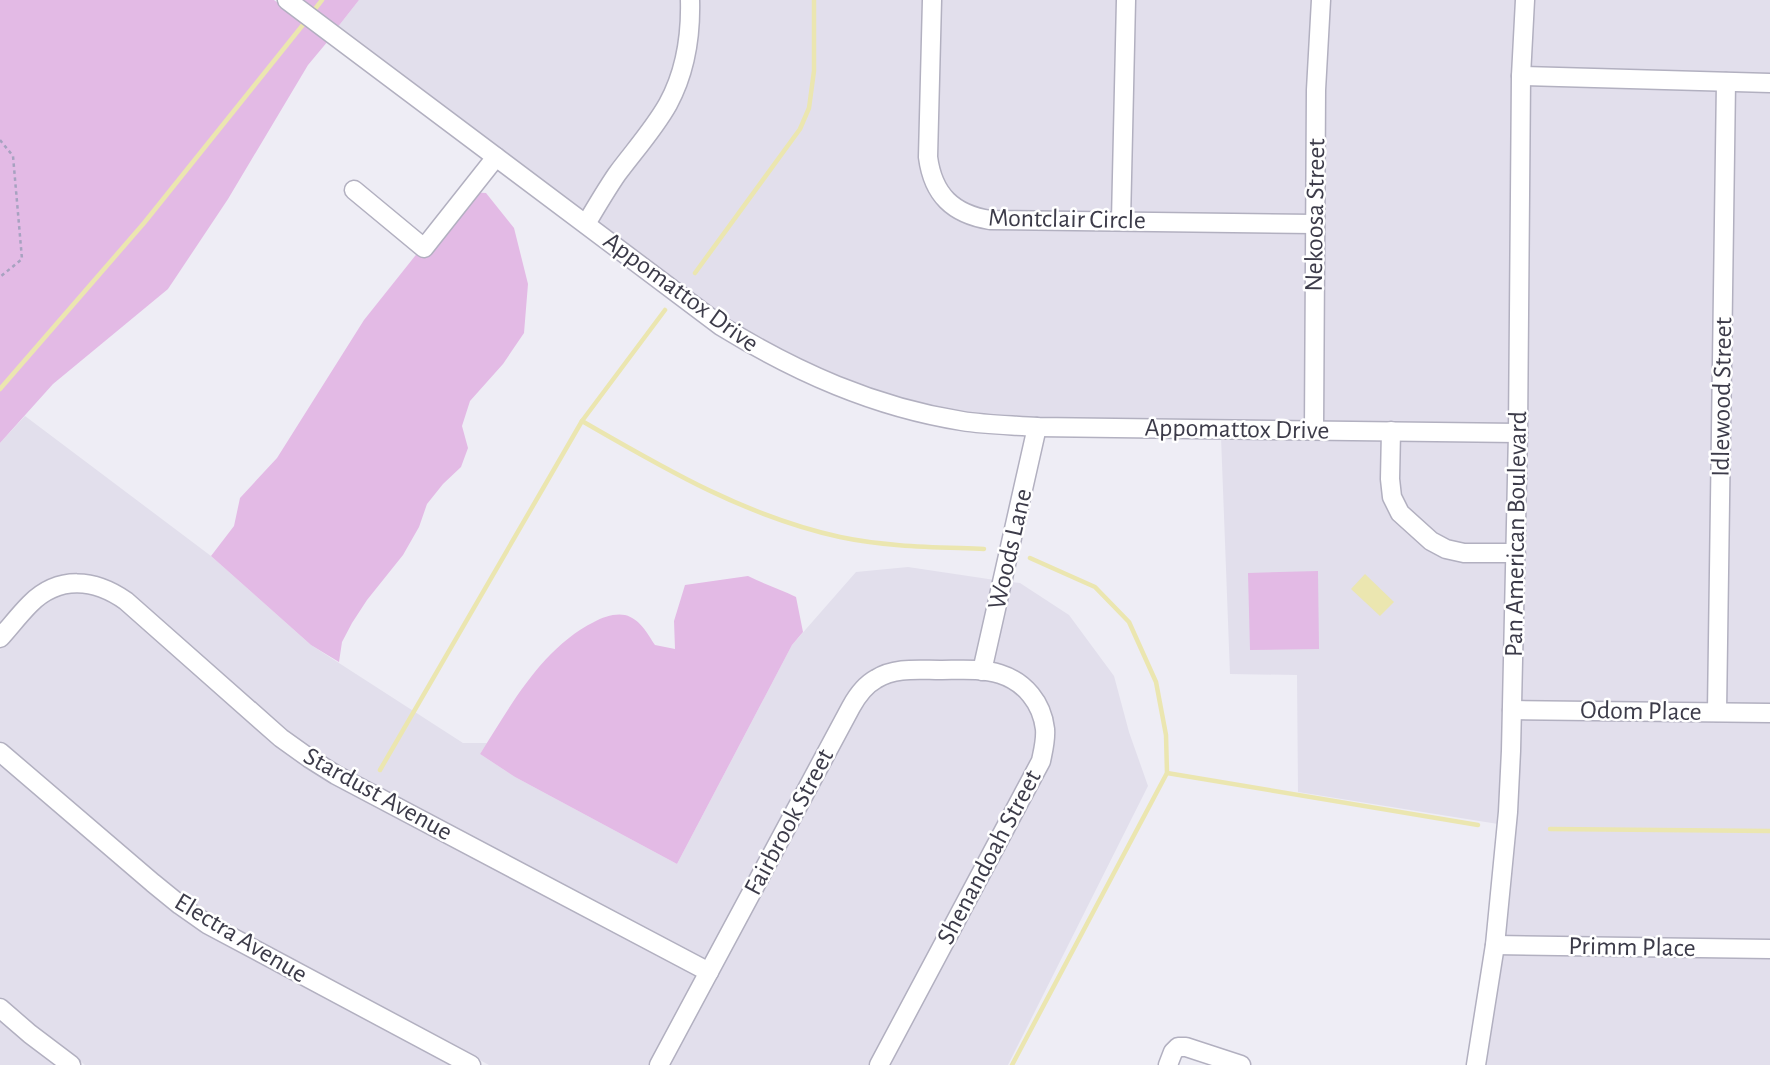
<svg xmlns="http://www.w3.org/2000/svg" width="1770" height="1065" viewBox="0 0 1770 1065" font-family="'Alegreya Sans',sans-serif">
<rect width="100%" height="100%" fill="#eeedf5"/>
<!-- residential -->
<g fill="#e2dfec">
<path d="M359,0H682L683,21L678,59L661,101L584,213L337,28Z"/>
<path d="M697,0H924L921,157L951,215L975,226L990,228L1307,232L1306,422L1038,418L964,413L924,405L866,389L811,366L767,345L725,318L596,222L621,182L662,127Z"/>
<path d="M939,0H1119L1113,213L991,211L979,210L964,204L952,195L945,186L935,157Z"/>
<path d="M1134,0H1313L1307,216L1128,213Z"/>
<path d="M1328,0H1518L1510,424L1321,422L1324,90Z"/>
<path d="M1533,0H1770V75L1529,68Z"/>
<path d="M1529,85L1719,90L1710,704L1520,702Z"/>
<path d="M1733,90L1770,91V705L1725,704Z"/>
<path d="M25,416L211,556L311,645L463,743H487L480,754L515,777L677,864L792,645L856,572L908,567L995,580L976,662L884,666L706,961L339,768L312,751L285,731L131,595L117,585L100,578L80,574H67L59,577L48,582L0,626V443Z"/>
<path d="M1221,437L1510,441L1505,710L1498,824L1298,792L1297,675L1230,674Z"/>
<path d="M1010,582L1020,583L1069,615L1114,676L1129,732L1148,786L1008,1065H888L1053,731L991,664Z"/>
<path d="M74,591L85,592L109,599L122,608L277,745L698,975L650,1065H489L233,930L184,898L157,877L0,741V650L35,609L45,601L54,597Z"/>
<path d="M911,678L981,679L998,682L1011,688L1025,699L1031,707L1038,731L1034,758L871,1065H667L864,701L879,687L888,682Z"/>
<path d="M1519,718L1770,721V941L1503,937Z"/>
<path d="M0,762L148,890L454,1065H85L34,1027L0,997Z"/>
<path d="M1501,954L1770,957V1065H1483Z"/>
<path d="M0,1018L58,1065H0Z"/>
</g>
<!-- green -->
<g fill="#e3bae5">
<path d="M0,0H274L328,41L308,65L228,199L168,289L53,384L0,443Z"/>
<path d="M300,0H359L337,28Z"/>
<path d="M471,192L486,193L514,228L528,284L524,333L503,364L470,401L462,426L468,448L461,467L443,484L427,504L419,527L403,555L367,600L352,623L342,642L339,662L311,645L211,556L234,526L240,498L277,458L364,320L415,256Z"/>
<path d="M1318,571L1319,649L1250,650L1248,573Z"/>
<path d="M748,576C764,584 780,589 796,597L803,632L792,645L677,864L515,777L480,754C511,705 542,648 594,622C603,617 615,613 625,615C640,619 647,633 655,645L675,649L674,621L685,585Z"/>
</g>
<!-- water -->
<path fill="#ebe6b0" d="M1365,574L1394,602L1380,616L1351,589Z"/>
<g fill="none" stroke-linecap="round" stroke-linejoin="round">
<!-- stream -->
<g stroke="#ebe6b0" stroke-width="4.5">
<path d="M311,14L322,0"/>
<path d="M695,273L800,129L809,108L814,71V0"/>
<path d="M0,389L144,223L306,21"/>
<path d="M582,421C665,469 745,516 840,537C887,547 936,547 984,549"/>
<path d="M380,770L582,421L665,310"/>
<path d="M1167,773L1478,825"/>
<path d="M1550,829L1770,831"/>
<path d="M1012,1065L1167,773L1166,735L1156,682L1129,622L1095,587L1030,558"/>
</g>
<!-- minor casing -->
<g stroke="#b2b0c0" stroke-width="21">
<g id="minor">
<path d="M287,0L721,326C796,372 874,407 962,421C987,425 1012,425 1037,427L1518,433"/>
<path d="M932,0L928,157C933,195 953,214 990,220L1314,224"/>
<path d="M1521,76L1770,83"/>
<path d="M354,190L424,248L496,157"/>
<path d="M1121,221L1126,0"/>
<path d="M586,224C596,207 606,190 617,174C634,151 654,129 668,104C686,71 691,37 690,0"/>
<path d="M1314,430L1316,90L1321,0"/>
<path d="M1391,431L1390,479L1392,497L1400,513L1431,541L1446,549L1464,553H1516"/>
<path d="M0,638C10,627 19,615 30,604C59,575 95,579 126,601L281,738L309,758L336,775L709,972"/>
<path d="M982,671L1037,427"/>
<path d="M1512,710L1770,713"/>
<path d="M1717,712L1726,82"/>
<path d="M0,752L153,883L180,905L207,924L471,1065"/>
<path d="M1495,945L1770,949"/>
<path d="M0,1008L30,1034L71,1065"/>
<path d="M659,1065L851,707C857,696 865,685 876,679C895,667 919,670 940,670C959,670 981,668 1000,674C1025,682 1042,703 1045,729C1046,740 1043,751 1041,761L879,1065"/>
<path d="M1168,1065L1173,1052L1178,1047H1186L1241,1065"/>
<path d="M1476,1065L1495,945L1508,812L1511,751L1518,433L1521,76L1525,0"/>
</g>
</g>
<!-- path -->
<path stroke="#a7a2c0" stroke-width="2.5" stroke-dasharray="3.5 3.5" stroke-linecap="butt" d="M0,140L13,156L22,259L0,277"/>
<!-- minor -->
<use href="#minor" stroke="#fff" stroke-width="18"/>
</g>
<g text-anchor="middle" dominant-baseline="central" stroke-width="5" stroke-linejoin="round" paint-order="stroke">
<!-- street labels -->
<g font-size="26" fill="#3c3b49" stroke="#fff">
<text transform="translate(1315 215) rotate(-89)">Nekoosa Street</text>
<text transform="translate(1067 219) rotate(1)">Montclair Circle</text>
<text transform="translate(681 292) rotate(36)">Appomattox Drive</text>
<text transform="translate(1722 397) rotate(-89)">Idlewood Street</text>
<text transform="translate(1237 429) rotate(1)">Appomattox Drive</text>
<text transform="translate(1516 534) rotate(-89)">Pan American Boulevard</text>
<text transform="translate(1010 549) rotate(-77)">Woods Lane</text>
<text transform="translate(1641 711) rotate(1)">Odom Place</text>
<text transform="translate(378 794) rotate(29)">Stardust Avenue</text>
<text transform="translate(789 822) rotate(-62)">Fairbrook Street</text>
<text transform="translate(989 857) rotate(-62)">Shenandoah Street</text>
<text transform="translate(241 938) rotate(31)">Electra Avenue</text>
<text transform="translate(1632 947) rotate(1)">Primm Place</text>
</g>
</g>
</svg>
